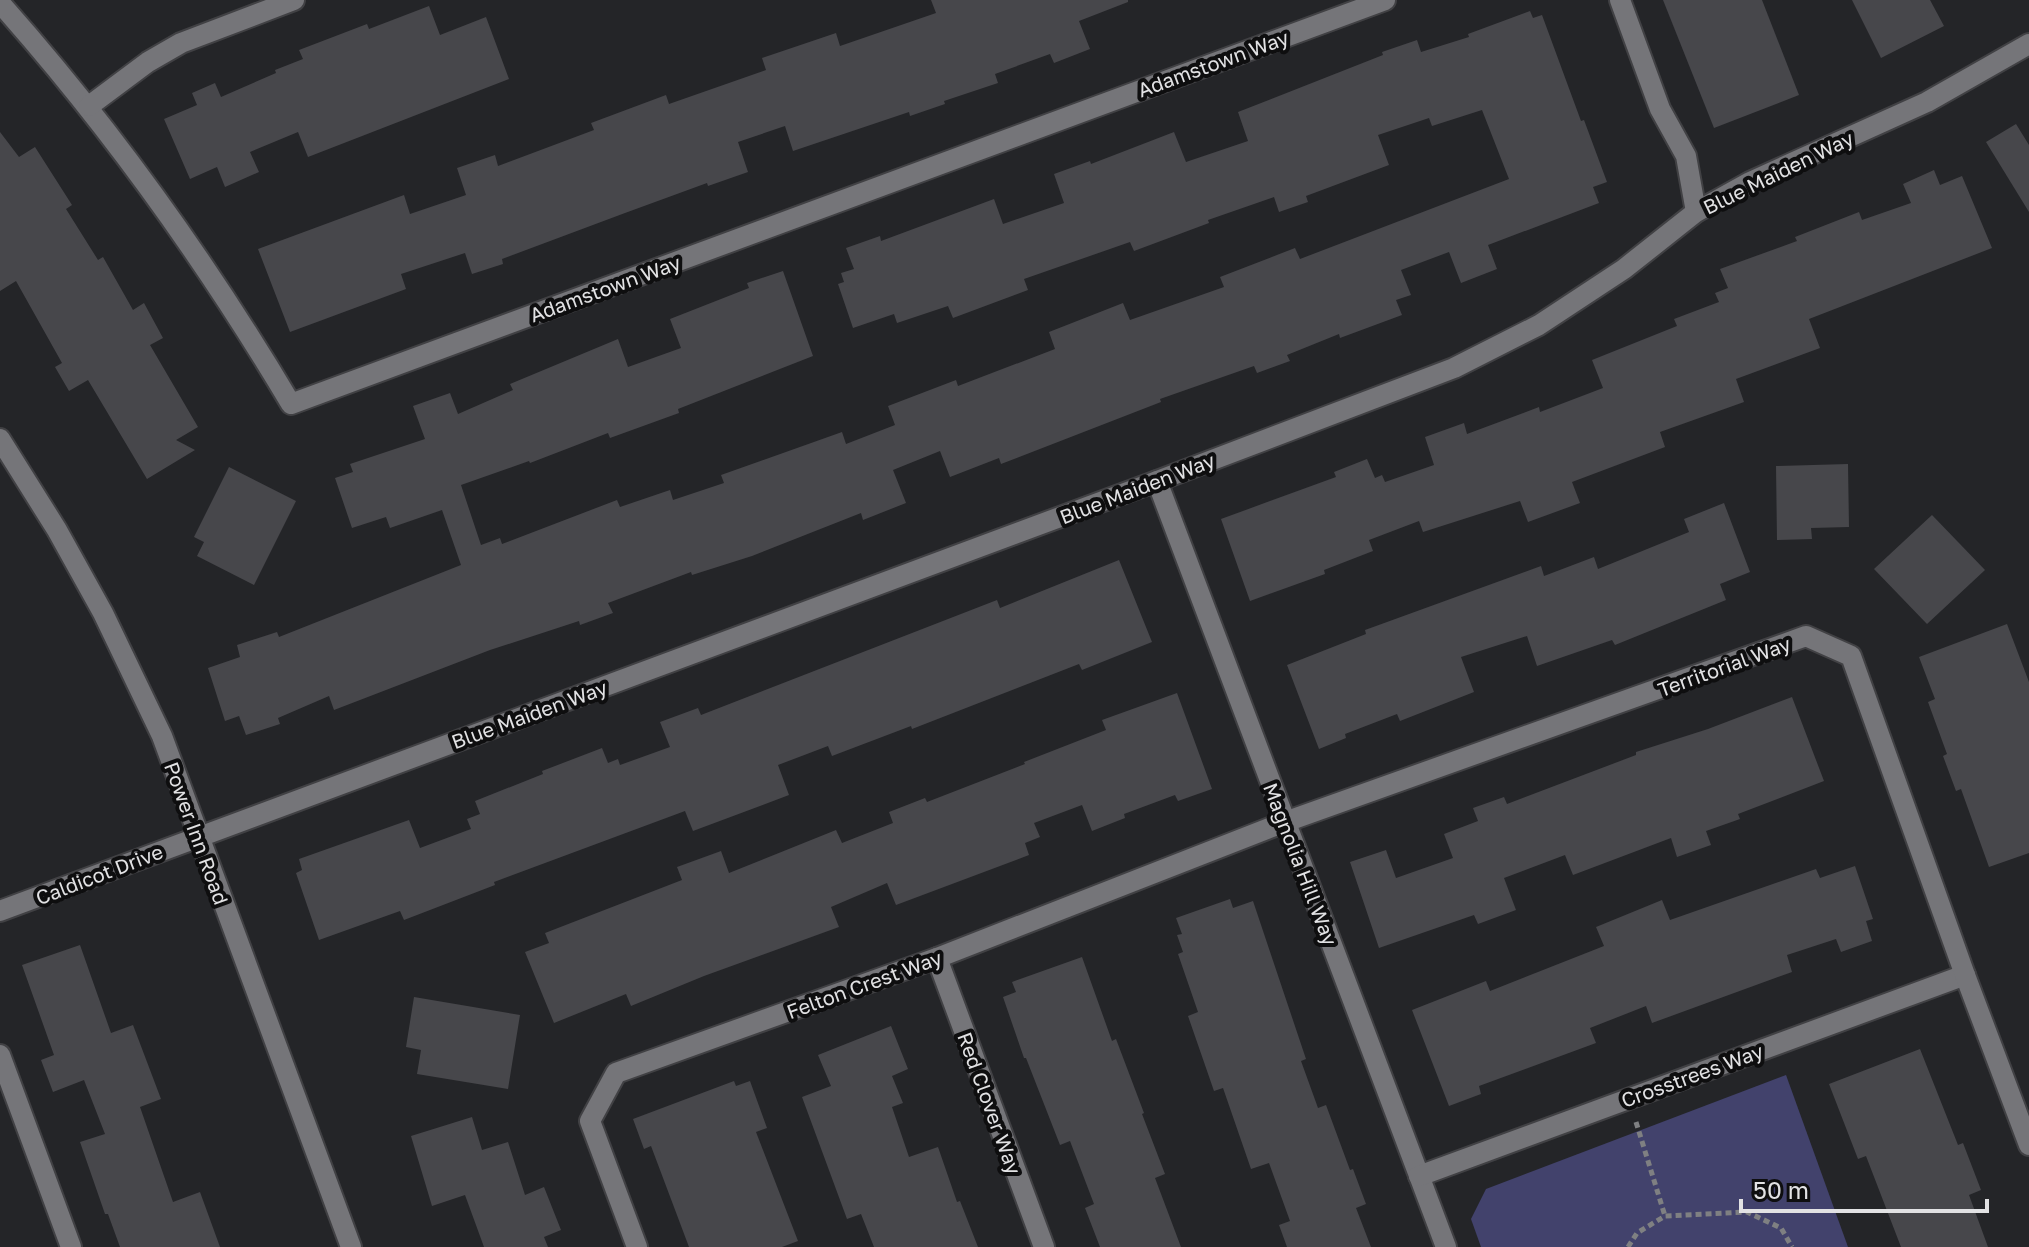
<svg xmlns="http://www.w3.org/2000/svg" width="2029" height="1247" viewBox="0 0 2029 1247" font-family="'Golos Text',sans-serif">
<rect width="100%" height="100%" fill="#242528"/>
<!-- green -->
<path fill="#42426c" d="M1786,1075L1848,1247H1481L1471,1219L1486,1189Z"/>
<!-- building -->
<g fill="#47474b">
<path d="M931,0H1128V2L1079,21L1090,49L1054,63L1050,54L995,74L998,83L944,101L945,104L910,116L909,112L793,151L785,126L738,142L748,172L708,186L707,183L625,213L502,259L503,264L472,274L465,253L401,274L406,289L290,332L258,249L404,195L410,214L466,195L457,168L495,155L498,166L594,130L591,123L666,95L669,104L766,70L762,58L836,33L840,46L936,13Z"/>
<path d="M1663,0H1762L1799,95L1714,128Z"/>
<path d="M1852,0H1930L1944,26L1881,58Z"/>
<path d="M429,6L440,35L486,17L509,79L308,157L298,132L250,152L259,172L225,187L217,167L190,179L164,119L197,105L192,93L215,83L221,97L276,73L275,70L303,59L299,50L367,24L369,29Z"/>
<path d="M1530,11L1533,18L1542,15L1581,121L1584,120L1607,182L1593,187L1599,203L1488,245L1497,269L1461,283L1449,252L1401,270L1411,295L1396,300L1402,315L1340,338L1339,334L1287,355L1290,361L1257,373L1254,366L1160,399L1161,402L1001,464L999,458L950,477L940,451L893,470L906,503L863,520L861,513L752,556L692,575L691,572L608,603L613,613L580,625L579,621L490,650L334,710L329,696L278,718L280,724L246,735L239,716L225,721L208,668L240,657L237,645L277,632L279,637L461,565L442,510L390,528L386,517L352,528L335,478L353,472L350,464L425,439L413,406L450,393L458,414L513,390L510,384L618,339L628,367L681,348L670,319L749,288L747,283L783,271L813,356L678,409L679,413L610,438L608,433L530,463L529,461L461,485L481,545L500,538L502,544L617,500L620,507L670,490L673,500L724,483L721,475L842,432L846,444L895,425L888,406L956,380L958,386L1055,349L1049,332L1123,303L1130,320L1224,287L1220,277L1295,248L1300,259L1509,179L1482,110L1432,126L1429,118L1378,135L1389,165L1306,196L1308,202L1279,212L1274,197L1208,220L1209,223L1134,251L1130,242L1024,279L1028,290L953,318L948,306L897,323L894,314L853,328L838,284L844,282L841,273L854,269L846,248L880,236L881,241L994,199L1003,224L1064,203L1054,174L1090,161L1091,164L1174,132L1186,162L1248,141L1238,112L1383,55L1382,52L1417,40L1421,52L1469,37L1468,34Z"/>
<path d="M2016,124L2029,145V212L1986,142Z"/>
<path d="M0,132L19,157L35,147L72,205L66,209L98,260L103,257L133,310L144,303L163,338L150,345L198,427L176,440L195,450L147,479L88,380L69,391L55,367L62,363L16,281L0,291Z"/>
<path d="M1934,170L1940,185L1962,176L1992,248L1809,319L1820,348L1736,379L1744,402L1660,432L1665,447L1572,482L1580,503L1528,522L1520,501L1423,532L1419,521L1369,540L1373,551L1324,570L1325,574L1250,601L1221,519L1336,477L1334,472L1367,459L1375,478L1382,475L1385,482L1434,465L1425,437L1464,423L1467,434L1539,407L1540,412L1603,388L1592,360L1677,326L1674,319L1719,302L1715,293L1728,288L1720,269L1797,241L1795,237L1859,212L1862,220L1911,203L1903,184Z"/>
<path d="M1848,464L1849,527L1811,528L1812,539L1777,540L1776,466Z"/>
<path d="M229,467L296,501L254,585L197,556L204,542L194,537Z"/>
<path d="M1724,503L1750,572L1720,584L1726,600L1615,645L1612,640L1537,666L1527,636L1461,657L1474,692L1400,721L1397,714L1345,734L1346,738L1319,749L1287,665L1366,634L1365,630L1541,566L1544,576L1594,557L1598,569L1689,532L1684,519Z"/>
<path d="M1932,515L1985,570L1927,624L1874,569Z"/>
<path d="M1119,560L1152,642L1082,670L1079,664L912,729L911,726L832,756L828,746L778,765L789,795L693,831L685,811L494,882L495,885L404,920L400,911L319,940L296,873L302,870L299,859L409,820L420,848L471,829L467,819L480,814L475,801L543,774L542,771L602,748L608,763L618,759L620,765L670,747L660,722L698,708L701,715L997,600L1000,608Z"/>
<path d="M2007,624L2029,682V853L1989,867L1961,789L1956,791L1943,756L1947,754L1928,702L1935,699L1919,657Z"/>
<path d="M1177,693L1212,789L1178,801L1175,795L1124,814L1125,818L1092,831L1082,805L1034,823L1040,837L1025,843L1029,855L896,905L887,883L831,907L839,927L704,976L631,1006L626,994L554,1023L525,952L549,943L545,933L682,880L677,867L721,851L729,873L836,830L842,843L893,823L889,812L925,798L927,802L1025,764L1024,762L1106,730L1102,720Z"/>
<path d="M1792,697L1824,781L1738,814L1740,819L1706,831L1711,845L1677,857L1671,838L1573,875L1565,855L1504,878L1516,910L1478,924L1474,915L1379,948L1350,862L1386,850L1396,878L1453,858L1444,834L1478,821L1473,808L1504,797L1507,804L1636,755V752L1708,729Z"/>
<path d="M1855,866L1873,919L1866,921L1872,941L1841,952L1836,939L1787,955L1792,972L1652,1023L1646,1006L1590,1028L1596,1043L1479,1086L1481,1094L1449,1106L1412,1010L1486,981L1490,991L1604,946L1596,927L1662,900L1670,920L1816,869L1820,878Z"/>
<path d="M1230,899L1233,908L1253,901L1306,1059L1301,1061L1318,1108L1326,1105L1350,1170L1353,1169L1366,1204L1356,1208L1371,1247H1287L1279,1225L1290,1221L1269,1163L1251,1169L1223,1088L1214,1091L1188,1016L1198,1012L1178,954L1183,952L1177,935L1182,934L1176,918Z"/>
<path d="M80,945L111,1033L133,1025L161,1099L140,1107L173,1202L200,1192L220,1247H120L108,1214H105L80,1142L105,1134L84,1080L53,1092L41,1060L54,1055L22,965Z"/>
<path d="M1082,957L1112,1041L1116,1039L1144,1113L1142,1114L1165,1174L1155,1178L1181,1247H1100L1085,1208L1094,1204L1070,1141L1060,1145L1026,1058H1024L1003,997L1016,992L1012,982Z"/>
<path d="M414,997L520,1015L508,1089L417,1074L421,1050L406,1047Z"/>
<path d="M891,1026L908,1069L892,1076L903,1103L892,1107L909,1157L938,1147L957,1202L960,1201L978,1247H874L861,1214L847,1219L802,1097L831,1086L818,1055Z"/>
<path d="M1920,1049L1958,1145L1963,1143L1981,1190L1969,1195L1988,1247H1901L1866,1156L1858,1159L1829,1084Z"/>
<path d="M734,1081L736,1086L750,1081L767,1128L756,1132L798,1241L782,1247H689L651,1146L644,1149L633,1119Z"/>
<path d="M472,1117L482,1150L508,1142L525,1195L544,1187L561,1230L544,1237L548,1247H484L465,1195L432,1206L411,1136Z"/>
</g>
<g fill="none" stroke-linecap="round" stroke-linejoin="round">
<!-- minor casing -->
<g stroke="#414144" stroke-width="24">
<g id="minor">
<path d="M1620,0L1660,109L1686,156L1696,212"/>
<path d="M0,3C110,127 206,261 291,404L1385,0"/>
<path d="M89,106L148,62L181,43L294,0"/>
<path d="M1157,481L1446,1247"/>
<path d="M0,911L1157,481L1454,368L1539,325L1624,269L1696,212L1750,182L1927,102L2029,44"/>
<path d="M937,958L1044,1247"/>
<path d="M0,1055L71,1247"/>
<path d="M1419,1176L1965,975"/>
<path d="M637,1247L590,1121L616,1073L937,958L1285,822L1806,636L1851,656L1965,975L2029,1145"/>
</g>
</g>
<!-- secondary casing -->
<g stroke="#414144" stroke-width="24">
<path id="secondary" d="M0,439L57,530L103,613L162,736L351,1247"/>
</g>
<!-- path -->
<g stroke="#7f8082" stroke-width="5" stroke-dasharray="6 4" stroke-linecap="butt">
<path d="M1636,1122L1665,1216"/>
<path d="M1628,1247L1637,1233L1665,1216L1747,1212L1781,1228L1792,1247"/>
</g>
<!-- minor -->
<use href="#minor" stroke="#757579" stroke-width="20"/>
<!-- secondary -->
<use href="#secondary" stroke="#757579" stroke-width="20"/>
</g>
<g text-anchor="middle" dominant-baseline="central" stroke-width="8" stroke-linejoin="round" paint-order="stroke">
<!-- street labels -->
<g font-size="20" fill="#e2e2e4" stroke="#0e0e0f">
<text transform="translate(1213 63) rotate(-20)">Adamstown Way</text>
<text transform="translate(1778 172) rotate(-26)">Blue Maiden Way</text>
<text transform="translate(605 288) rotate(-20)">Adamstown Way</text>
<text transform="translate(1137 488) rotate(-21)">Blue Maiden Way</text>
<text transform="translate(1724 666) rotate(-20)">Territorial Way</text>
<text transform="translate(529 714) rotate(-20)">Blue Maiden Way</text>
<text transform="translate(197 833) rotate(70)">Power Inn Road</text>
<text transform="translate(1301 864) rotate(69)">Magnolia Hill Way</text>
<text transform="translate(99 874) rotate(-21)">Caldicot Drive</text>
<text transform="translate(864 984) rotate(-20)">Felton Crest Way</text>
<text transform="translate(1692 1075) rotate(-20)">Crosstrees Way</text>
<text transform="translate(990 1103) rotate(70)">Red Clover Way</text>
</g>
</g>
<!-- scale -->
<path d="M1741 1199v12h246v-12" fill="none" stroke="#e2e2e4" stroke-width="4"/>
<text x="1753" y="1199" font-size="24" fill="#e2e2e4" stroke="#0e0e0f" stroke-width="6" paint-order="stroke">50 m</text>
</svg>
